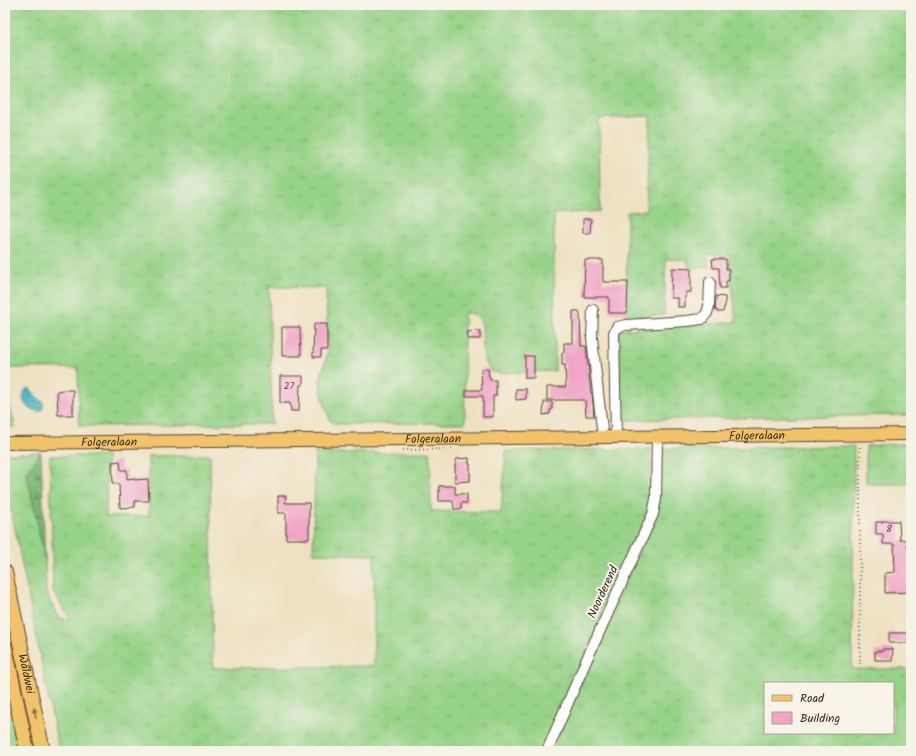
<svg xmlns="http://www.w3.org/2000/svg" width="916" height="756" viewBox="0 0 916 756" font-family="Kalam,sans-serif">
<defs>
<pattern id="grass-tufts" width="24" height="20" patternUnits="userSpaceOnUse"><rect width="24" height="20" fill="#97d388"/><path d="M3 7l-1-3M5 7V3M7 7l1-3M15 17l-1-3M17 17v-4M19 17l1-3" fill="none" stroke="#83b575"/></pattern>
<pattern id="forest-firs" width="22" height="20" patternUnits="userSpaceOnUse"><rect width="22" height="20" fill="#79b574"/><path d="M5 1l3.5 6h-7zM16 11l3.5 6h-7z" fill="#64935f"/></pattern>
<pattern id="water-rules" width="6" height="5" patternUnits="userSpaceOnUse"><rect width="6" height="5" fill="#4ab7c5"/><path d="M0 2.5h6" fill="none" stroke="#3f959f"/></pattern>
</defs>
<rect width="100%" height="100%" fill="#f7f3e8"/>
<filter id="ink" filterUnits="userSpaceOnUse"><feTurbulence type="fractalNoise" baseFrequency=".025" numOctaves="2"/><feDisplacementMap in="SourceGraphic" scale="8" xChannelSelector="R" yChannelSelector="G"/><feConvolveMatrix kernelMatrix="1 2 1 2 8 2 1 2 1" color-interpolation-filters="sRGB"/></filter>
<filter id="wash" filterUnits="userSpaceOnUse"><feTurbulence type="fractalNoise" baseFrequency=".012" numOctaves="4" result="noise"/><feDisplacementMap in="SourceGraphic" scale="16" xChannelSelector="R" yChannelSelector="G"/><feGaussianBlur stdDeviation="0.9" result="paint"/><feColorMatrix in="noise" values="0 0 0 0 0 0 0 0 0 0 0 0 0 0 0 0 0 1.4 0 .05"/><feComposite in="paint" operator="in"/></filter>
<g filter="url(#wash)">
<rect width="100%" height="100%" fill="#ede1c1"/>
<!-- grass -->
<g fill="url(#grass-tufts)" stroke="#697e53" fill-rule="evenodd">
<path d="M5,5H911V415L621,420L619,335V330L736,322L729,255H707L709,267L689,268L687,260L666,259L664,315L626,318L627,212L646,211L650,116L599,119L600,211L554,214L555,371L495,373L490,371C487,364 483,358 483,350C481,334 488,312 464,313L465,423L337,424L330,421L322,396L320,381L328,350L326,288L269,287L272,424L79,426L78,368H5Z"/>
<path d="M5,382L15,427H5Z"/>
<path d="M890,444H911V484H866V446Z"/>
<path d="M854,446L852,669H911V751H552L587,667L657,512L660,449ZM765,683H893V733H765Z"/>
<path d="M651,449V506L543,751H59L5,478V454L41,452L27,473L45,560L46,593L58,617L69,620L70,619L53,591L50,456H107L106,517L149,516L148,456L210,455L213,668L374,666V555L313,553L315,453L430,452L431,511L501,512L506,451Z"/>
<path d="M5,596L40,751H33L5,618Z"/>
<path d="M5,686L19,742L21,751H5Z"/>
</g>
<!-- forest -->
<path fill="url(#forest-firs)" stroke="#5a7049" d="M41,452L45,560L27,473Z"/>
<!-- water -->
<path fill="url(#water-rules)" stroke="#427072" d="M29,388C32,390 33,392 35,395C41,401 47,402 41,411C36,412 26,408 24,402C22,398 24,393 26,389Z"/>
<g id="blocks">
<!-- building -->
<g fill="#f0a4c6">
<path d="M583,219H591L590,233H583Z"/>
<path d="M712,259H726V269H729V281H726V288H720L719,268H713Z"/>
<path d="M585,260H603V282H628L627,313H609V297H584Z"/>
<path d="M672,268L691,269V292H686V297H685V307H678V298H671Z"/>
<path d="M716,296L725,297V307H724L723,312H717V310H715Z"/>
<path d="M573,311H579L580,314L581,346H586L590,384L591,393H592L594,416H586L585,400H547V387H566L565,365H562V352L564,353V343H573Z"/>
<path d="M314,324H327V350H321V357H313Z"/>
<path d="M282,327H300L301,356H282Z"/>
<path d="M480,331V339H468L467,332Z"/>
<rect x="525" y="356" width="9" height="22"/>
<path d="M481,369H488L489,377H490V380H496V396H493V417H483V396H466V390H482Z"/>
<path d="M280,376H303V385H300L299,411H291L290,403H280Z"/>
<path d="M516,389H526V399L516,400Z"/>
<path d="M62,390H73V415H58L57,391Z"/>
<path d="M544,402H552V410H550V414L543,415Z"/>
<path d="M469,458V464H470V481L455,482V465H456V459Z"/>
<path d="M120,461L121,470H127V479L134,478V480L148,479L149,501H135V507L120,508L119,484H113L112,464H113L112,462Z"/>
<path d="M439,486H455V494H467V503H461V509H454L453,501H439Z"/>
<path d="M278,496H286L285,503H309V539H286V513H278Z"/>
<path d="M882,521H899L900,540H907V546H911V592L885,593V573L895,572L894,544H883V534H876V522H883Z"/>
<rect x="889" y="633" width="22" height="10"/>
<path d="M883,649H893L892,661H882V660H875V651H883Z"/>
</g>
</g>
</g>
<g filter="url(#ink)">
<use href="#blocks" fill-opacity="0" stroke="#564536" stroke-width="1"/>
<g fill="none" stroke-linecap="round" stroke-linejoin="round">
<!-- minor casing -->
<g stroke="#564536" stroke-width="12">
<g id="minor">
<path d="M593,310L592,338L603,438"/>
<path d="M616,438L614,333L617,327L626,325L687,321L702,319L707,313L709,306L710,282"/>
<path d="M547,751L586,661L653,514L656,499L657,437"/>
</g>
</g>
<!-- major casing -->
<g stroke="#564536" stroke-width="14">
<g id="major">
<path id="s1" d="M5,443L911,434"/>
</g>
</g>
<!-- highway casing -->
<g stroke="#564536" stroke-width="16">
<g id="highway">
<path id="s2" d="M5,572L43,751"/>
<path d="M5,647L27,751"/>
</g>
</g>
<!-- path -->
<g stroke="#564536" stroke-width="1.5" stroke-dasharray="1 3" stroke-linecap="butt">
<path d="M399,450L453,449"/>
<path d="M860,664V445"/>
</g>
<!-- minor -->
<use href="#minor" stroke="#fff" stroke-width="10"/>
<!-- major -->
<use href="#major" stroke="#f1c36a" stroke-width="12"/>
<!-- highway -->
<use href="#highway" stroke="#f1c36a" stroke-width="14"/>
</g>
<!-- one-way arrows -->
<defs><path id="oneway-solid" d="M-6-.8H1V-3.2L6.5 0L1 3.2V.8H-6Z"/></defs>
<use fill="#8d6f40" href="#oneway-solid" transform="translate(35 713) rotate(-102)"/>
</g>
<g text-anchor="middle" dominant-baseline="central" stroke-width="4" stroke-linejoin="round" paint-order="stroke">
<!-- number labels -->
<g font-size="10" fill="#684848">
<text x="289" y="386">27</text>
<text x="889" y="529">8</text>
</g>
<!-- street labels -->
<g font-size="12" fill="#3b2a1e" stroke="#f7f3e8">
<text stroke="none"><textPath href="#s1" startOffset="752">Folgeralaan</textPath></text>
<text stroke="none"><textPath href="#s1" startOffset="428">Folgeralaan</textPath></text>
<text stroke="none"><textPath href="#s1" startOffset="104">Folgeralaan</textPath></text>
<text transform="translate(603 592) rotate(-65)">Noorderend</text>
<text stroke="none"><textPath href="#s2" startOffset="104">Wâldwei</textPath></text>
</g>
</g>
<!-- margin -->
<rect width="916" height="756" fill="none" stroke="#f7f3e8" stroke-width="20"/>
<!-- legend -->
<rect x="764" y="682" width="130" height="52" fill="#f7f3e8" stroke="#aca397"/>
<rect x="772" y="695" width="20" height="6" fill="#f1c36a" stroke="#aca397"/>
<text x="800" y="702" font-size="12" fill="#3b2a1e">Road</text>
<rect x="772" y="712" width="20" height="12" fill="#f0a4c6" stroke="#aca397"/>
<text x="800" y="722" font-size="12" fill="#3b2a1e">Building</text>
</svg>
